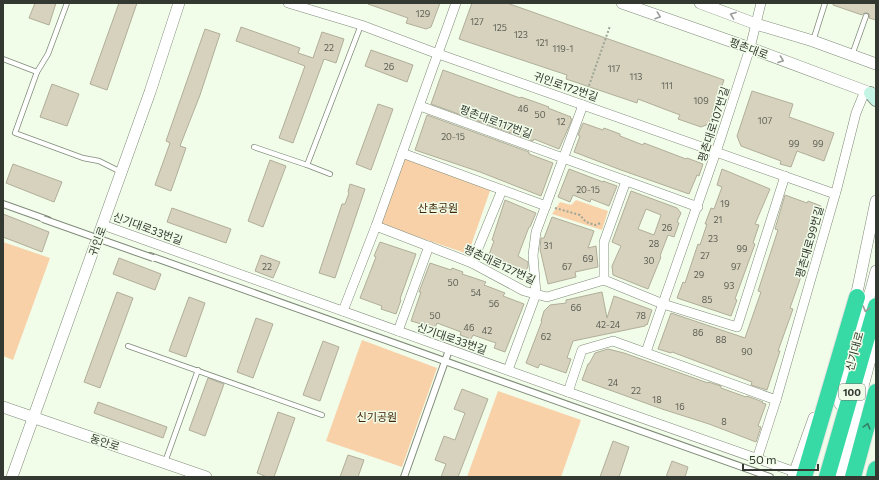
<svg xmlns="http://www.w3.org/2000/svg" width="879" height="480" viewBox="0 0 879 480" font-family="Commissioner,'Noto Sans KR',sans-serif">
<rect width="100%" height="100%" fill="#f1fce9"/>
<!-- green -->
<g fill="#f8d1a9">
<path d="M403,158L491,188L468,254L380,224Z"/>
<path d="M576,200L608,211L602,230L552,214L560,202L571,205Z"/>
<path d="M3,242L50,258L13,360L3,356Z"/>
<path d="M362,340L437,368L402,467L326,441Z"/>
<path d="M498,391L581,420L561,477H467Z"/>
</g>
<!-- building -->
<g fill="#d6d2be" stroke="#b1ae99" fill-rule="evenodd">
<path d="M35,3H56L49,25L29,18Z"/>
<path d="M119,3H137L107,90L90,84Z"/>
<path d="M368,3H440L431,27L426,29L406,23L408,18L368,4Z"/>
<path d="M472,3H507L724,80L709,124L701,127L678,119L680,115L638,99L637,103L566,79L567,75L459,39Z"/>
<path d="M833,3H876V20L869,18L870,15L868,13H864L862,15L833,5Z"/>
<path d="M241,27L300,48L298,53L313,58L322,32L344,39L336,63L324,59L293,143L279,138L305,66L236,41Z"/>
<path d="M205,29L220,34L200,95L180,146L186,148L171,191L155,185L170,143L166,141Z"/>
<path d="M371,50L413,65L407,82L365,66Z"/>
<path d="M443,70L520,98L521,97L538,103L549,107L548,108L571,117L570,118L572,119L567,131L559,149L534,139L533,141L431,104Z"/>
<path d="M52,84L79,94L67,126L40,117Z"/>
<path d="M752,91L793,104L789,117L834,133L824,161L797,151L791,167L780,164L781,161L741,146L737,136Z"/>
<path d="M378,104L393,109L371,170L356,164Z"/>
<path d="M427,115L529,152V154L553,163L541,196L480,172L415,150Z"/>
<path d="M583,123L603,130L604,128L620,134V136L643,145L644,143L686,159L687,158L703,164L699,176L697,175L689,194L621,170L574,152L580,136L578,135Z"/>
<path d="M270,160L286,166L263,227L248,221Z"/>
<path d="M13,164L62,182L54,202L6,183Z"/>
<path d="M569,169L603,182V181L617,186L609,206L591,199L590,202L573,195L570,202L558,197Z"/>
<path d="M722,169L770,189L755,224L759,225L753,243L755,244L735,299L737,300L731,316L677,298L683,282L685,283L698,244L700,245L707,224H705L711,208L714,209L722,187L717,185Z"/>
<path d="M350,184L365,189L335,278L319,273L342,204H345L349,193L348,192Z"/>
<path d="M631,191L677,208L681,213L677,222L679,223L674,237L668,235L660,256L661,257L648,289L613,275L612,266L621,246L612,242ZM646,209L661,215L654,235L638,229Z"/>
<path d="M785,195L807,203L808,201L821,206L807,246L809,247L802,267L804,268L790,308L793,309L778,351H780L767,390L751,385L752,382L672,352L671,353L658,349L671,313L745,338L761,292L758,291L778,230L775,229Z"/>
<path d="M505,200L536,213L530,227H529L518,256L528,262V267L523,275L502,263L501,265L487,260L494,241L492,240Z"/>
<path d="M172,208L231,229L226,243L167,222Z"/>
<path d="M3,214L49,232L42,252L3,237Z"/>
<path d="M552,217L594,231L588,248L596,246L598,267L575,272L576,277L548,284L540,249L541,238H544Z"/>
<path d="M380,242L416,254L400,299L401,300L396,314L381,309L382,306L360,298L376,257L374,256Z"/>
<path d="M261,255L280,262L273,278L255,271Z"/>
<path d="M119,258L161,274L155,290L113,274Z"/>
<path d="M430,263L451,270L452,268L463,272L462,274L486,282L484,285L505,293L503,296L524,304L505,352L494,348L496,343L473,335L471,339L460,335L461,332L437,323L435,328L411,321L421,292H419Z"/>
<path d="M117,292L133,298L100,388L84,382Z"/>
<path d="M602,292L607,318L614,296L652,310L647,325L646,324L645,326L573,341L567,358L571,359L566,373L540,364L538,368L526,363L542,321H541L544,311L550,305L566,303V300Z"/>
<path d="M189,297L205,303L186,357L169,351Z"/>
<path d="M256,318L273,324L253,378L237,372Z"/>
<path d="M323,341L339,347L320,401L303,395Z"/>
<path d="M608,349L624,353L708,383V382L721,386V388L746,397L747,396L763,402L762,403L766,404L758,426L761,427L756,442L709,424L662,409L582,380L588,364H589L595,353Z"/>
<path d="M208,378L224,384L205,436L189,430Z"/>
<path d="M462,389L488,399L458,477H441L446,464L435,460L444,436L455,440L465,413L454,409Z"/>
<path d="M98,402L167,427L163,438L94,413Z"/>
<path d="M278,412L295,418L274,477H267L257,473Z"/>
<path d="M613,441L629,447L619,477H600Z"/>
<path d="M348,455L364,460L358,477H340Z"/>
<path d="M672,461L688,467L685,477H666Z"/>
</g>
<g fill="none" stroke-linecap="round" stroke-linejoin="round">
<!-- service casing -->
<g stroke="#808b7a" stroke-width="6">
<g id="service">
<path d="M67,3L48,54L37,72L15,133L83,158L99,161L121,172"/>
<path d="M813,41L825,3"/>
<path d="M852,55L866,16"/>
<path d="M3,59L37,72"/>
<path d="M254,147L307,165L361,25"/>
<path d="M307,165L330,174"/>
<path d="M128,346L322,415"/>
<path d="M165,462L198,370"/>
</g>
</g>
<!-- pedestrian casing -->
<g stroke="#808b7a" stroke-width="8">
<g id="pedestrian">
<path d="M3,204L48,220"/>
<path d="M150,256L770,477"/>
<path d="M404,477L449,350"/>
</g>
</g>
<!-- minor casing -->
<g stroke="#808b7a" stroke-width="10">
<g id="minor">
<path d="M288,3L361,25L430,51L835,194"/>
<path d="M420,106L698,207"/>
<path d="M402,153L546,206"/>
<path d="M103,225L568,392L795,472"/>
<path d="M376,226L472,263L524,291L547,297L604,280L663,304L737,327L785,176"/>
<path d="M472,263L502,190"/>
<path d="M604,280V242L626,181"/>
<path d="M343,311L376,226L456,3"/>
<path d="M398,331L429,246"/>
<path d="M646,352L719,143L750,48L761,3"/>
<path d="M508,370L536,294L533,255L536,232L583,105"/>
<path d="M568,392L582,350L613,341L776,400"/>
<path d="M757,459L776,400L837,188L856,113L865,91"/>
</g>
</g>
<!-- tertiary casing -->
<g stroke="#808b7a" stroke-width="12">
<g id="tertiary">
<path d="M622,3L750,48L876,95"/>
<path d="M700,3L756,24L813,41L876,64"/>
<path d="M855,302L876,201"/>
<path d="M840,404L876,271"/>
<path d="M3,407L206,477"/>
<path d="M12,477L150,92L179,3"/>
<path d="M793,477L814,418"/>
<path d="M839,477L876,337"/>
</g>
</g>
<!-- secondary casing -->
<g stroke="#808b7a" stroke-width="14">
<path id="secondary" d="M870,93L876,100"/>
</g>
<!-- motorway casing -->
<g stroke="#e2e3e2" stroke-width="18">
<g id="motorway">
<path d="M804,477L857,297"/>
<path d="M827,477L876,306"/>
<path d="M853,477L876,392"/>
<path d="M874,477L876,469"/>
</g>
</g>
<!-- path -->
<g stroke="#9da597" stroke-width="2" stroke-dasharray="2 2" stroke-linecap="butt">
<path d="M585,97L610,26"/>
<path d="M555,208L580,215L586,222L595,225L601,223"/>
</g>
<!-- service -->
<use href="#service" stroke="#fff" stroke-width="4.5"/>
<!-- pedestrian -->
<use href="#pedestrian" stroke="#fff" stroke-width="6"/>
<!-- minor -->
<use href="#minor" stroke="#fff" stroke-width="9"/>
<!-- tertiary -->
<use href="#tertiary" stroke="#fff" stroke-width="11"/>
<!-- secondary -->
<use href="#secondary" stroke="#c3f4e4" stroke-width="12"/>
<!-- motorway -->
<use href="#motorway" stroke="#37d9a4" stroke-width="16"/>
<!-- pedestrian-bridge casing -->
<g stroke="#808b7a" stroke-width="8" stroke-linecap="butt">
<path id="pedestrian-bridge" d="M43,219L153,258"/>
</g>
<!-- pedestrian-bridge -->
<use href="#pedestrian-bridge" stroke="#fff" stroke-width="6"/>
</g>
<!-- one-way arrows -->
<defs><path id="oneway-chevron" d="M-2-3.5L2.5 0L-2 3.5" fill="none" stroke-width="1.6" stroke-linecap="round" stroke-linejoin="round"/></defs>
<g stroke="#999c98">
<use href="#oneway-chevron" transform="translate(733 15) rotate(-159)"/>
<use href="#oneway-chevron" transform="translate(658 16) rotate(19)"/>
<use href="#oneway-chevron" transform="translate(781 60) rotate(20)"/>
<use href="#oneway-chevron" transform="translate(866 309) rotate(105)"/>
</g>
<use stroke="#358064" href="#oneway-chevron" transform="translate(867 426) rotate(-75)"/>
<g text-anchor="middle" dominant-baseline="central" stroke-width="3" stroke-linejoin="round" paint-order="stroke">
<!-- number labels -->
<g font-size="9" fill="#5c5e54">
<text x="423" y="13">129</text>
<text x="477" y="21">127</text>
<text x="500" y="27">125</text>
<text x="521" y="34">123</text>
<text x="542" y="42">121</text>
<text x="329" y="47">22</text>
<text x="563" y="48">119-1</text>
<text x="389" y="66">26</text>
<text x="614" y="68">117</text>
<text x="636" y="76">113</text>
<text x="667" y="85">111</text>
<text x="701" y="100">109</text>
<text x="523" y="108">46</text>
<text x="540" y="114">50</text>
<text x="765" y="120">107</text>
<text x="561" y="121">12</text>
<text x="453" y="136">20-15</text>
<text x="794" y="143">99</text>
<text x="818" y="143">99</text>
<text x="588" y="189">20-15</text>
<text x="725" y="203">19</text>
<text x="718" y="219">21</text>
<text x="667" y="227">26</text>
<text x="713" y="238">23</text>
<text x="654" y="243">28</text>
<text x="548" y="245">31</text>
<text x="742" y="248">99</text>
<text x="705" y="255">27</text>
<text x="588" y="258">69</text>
<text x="649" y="260">30</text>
<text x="267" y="266">22</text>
<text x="567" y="266">67</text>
<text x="736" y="266">97</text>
<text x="699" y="274">29</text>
<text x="453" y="282">50</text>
<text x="729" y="285">93</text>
<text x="476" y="292">54</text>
<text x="707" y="299">85</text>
<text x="494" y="303">56</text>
<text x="576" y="307">66</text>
<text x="435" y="315">50</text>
<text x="641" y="315">78</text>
<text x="608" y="324">42-24</text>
<text x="469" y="327">46</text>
<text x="487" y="330">42</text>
<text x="698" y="332">86</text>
<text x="546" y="336">62</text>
<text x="721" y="339">88</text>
<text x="747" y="351">90</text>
<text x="613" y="382">24</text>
<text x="636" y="390">22</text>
<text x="657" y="399">18</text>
<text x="680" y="406">16</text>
<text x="724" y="421">8</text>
</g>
<!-- shield labels -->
<rect fill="#f1fce9" stroke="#6c7368" stroke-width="1" x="839" y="384" width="26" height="16" rx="3"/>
<g font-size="10" font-weight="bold" fill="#333830">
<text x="852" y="392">100</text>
</g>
<!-- street labels -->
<g font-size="11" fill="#333830" stroke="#f1fce9">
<text transform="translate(749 48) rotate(20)">평촌대로</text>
<text transform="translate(566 86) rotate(19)">귀인로172번길</text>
<text transform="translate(496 121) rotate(20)">평촌대로117번길</text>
<text transform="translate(713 124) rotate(-72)">평촌대로107번길</text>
<text transform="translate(148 228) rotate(20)">신기대로33번길</text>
<text transform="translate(97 241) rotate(-70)">귀인로</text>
<text transform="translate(809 242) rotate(-74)">평촌대로99번길</text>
<text transform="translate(500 264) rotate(25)">평촌대로127번길</text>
<text transform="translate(452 338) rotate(19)">신기대로33번길</text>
<text transform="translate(854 351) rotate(-75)">신기대로</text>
<text transform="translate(105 442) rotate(18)">동안로</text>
</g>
<!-- park labels -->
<g font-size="11" fill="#432604" stroke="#f1fce9">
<text x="438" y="207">산촌공원</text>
<text x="377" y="416">신기공원</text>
</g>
</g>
<!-- border -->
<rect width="879" height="480" fill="none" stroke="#333830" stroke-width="8"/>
<!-- scale -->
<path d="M743 464v6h75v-6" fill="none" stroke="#333830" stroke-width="2"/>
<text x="749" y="464" font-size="12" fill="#333830" stroke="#f1fce9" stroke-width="3" paint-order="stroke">50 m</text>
</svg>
